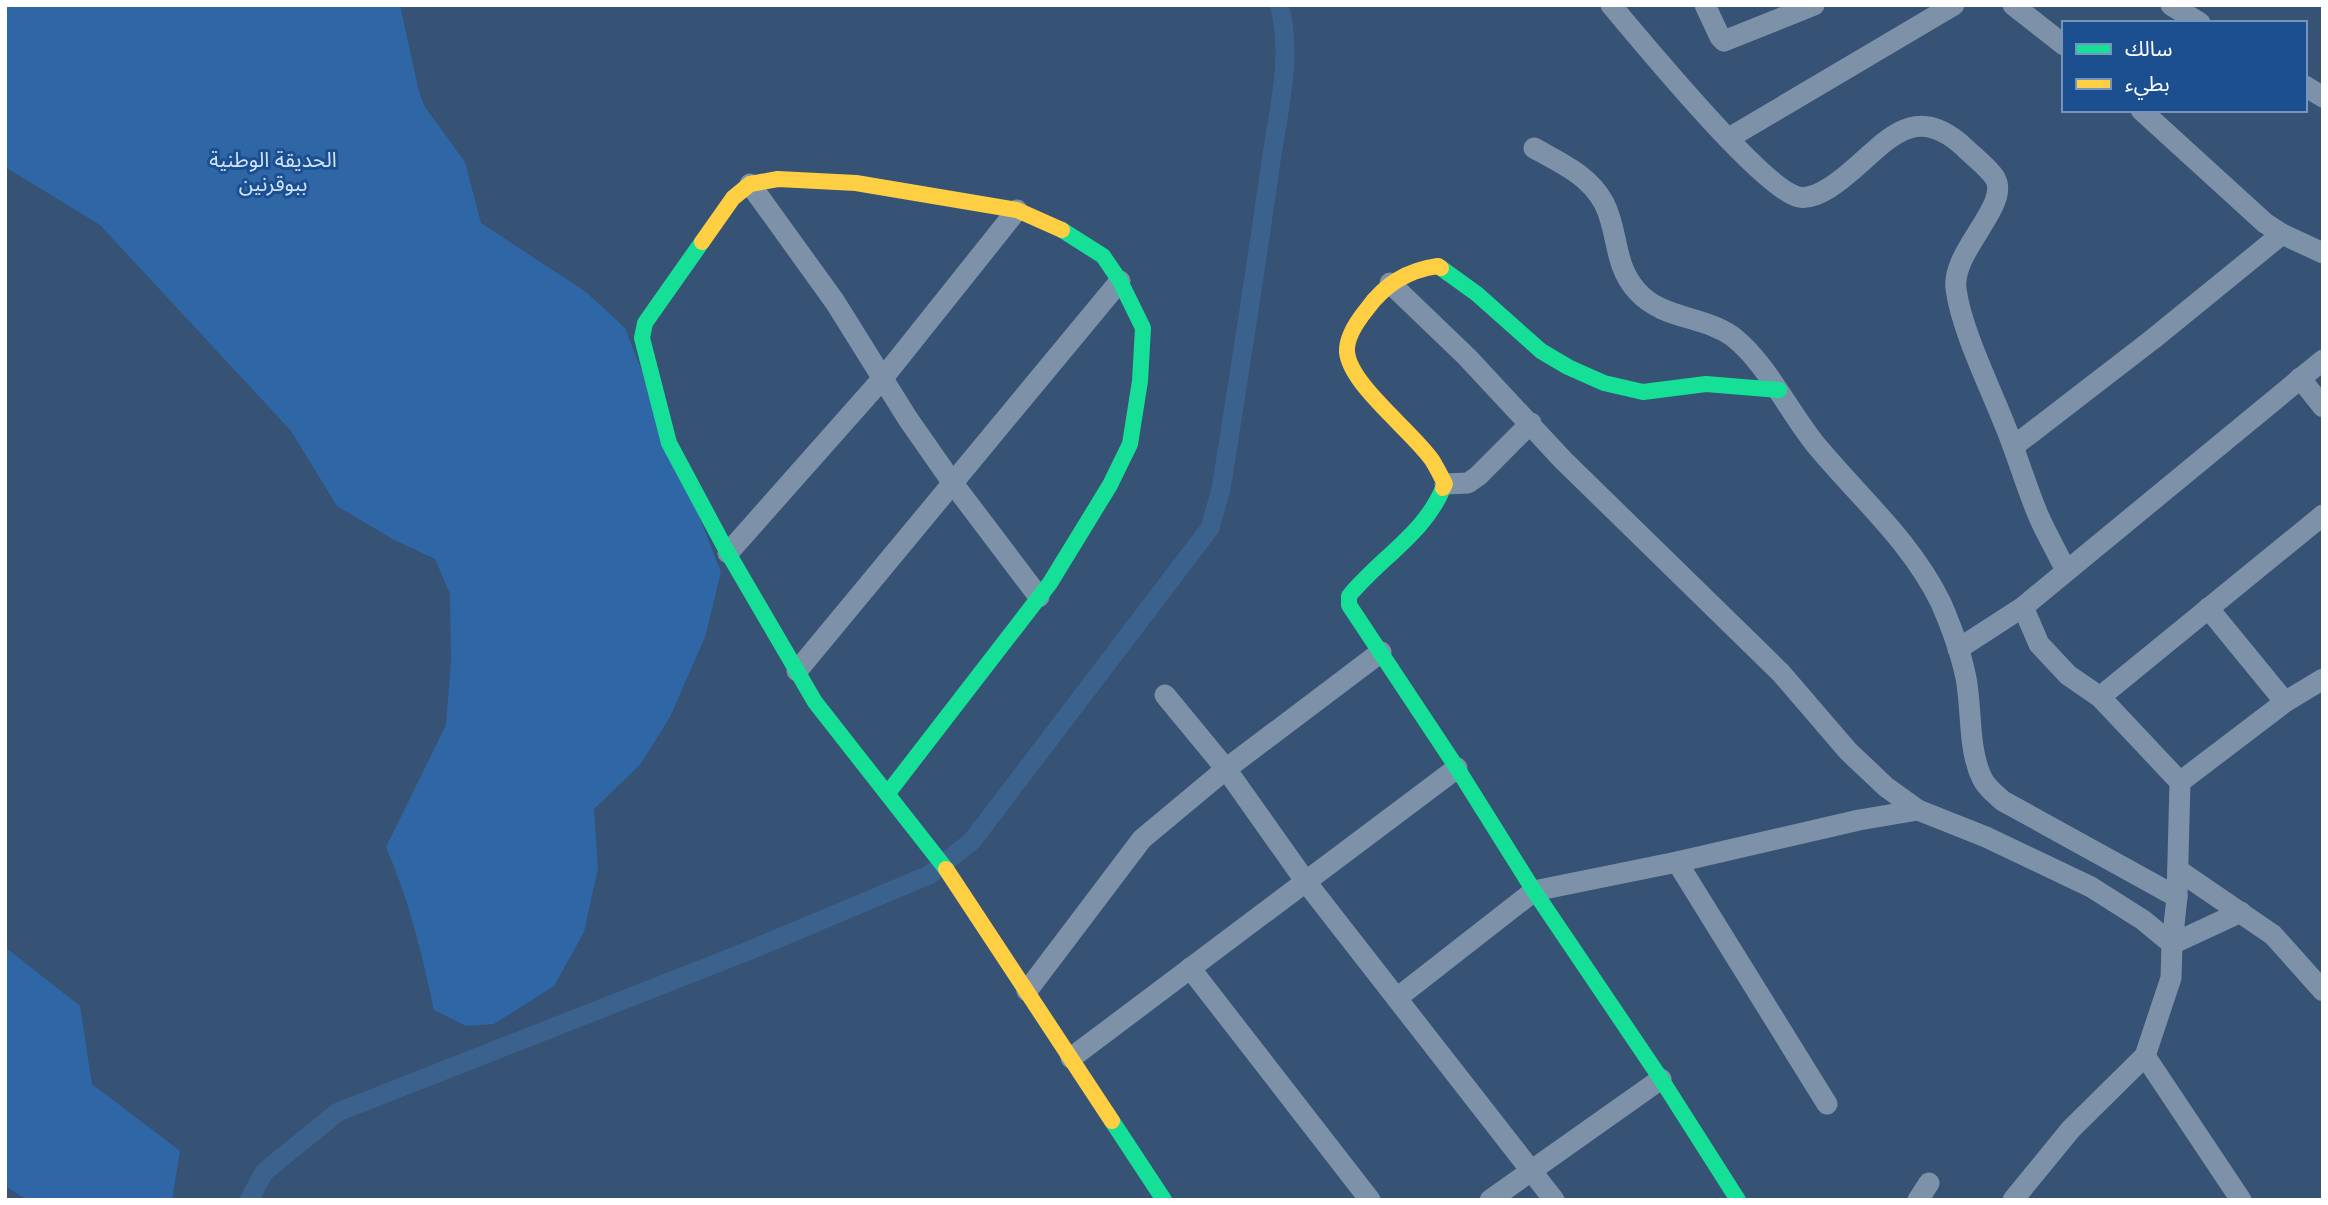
<svg xmlns="http://www.w3.org/2000/svg" width="2328" height="1205" viewBox="0 0 2328 1205" font-family="Poppins,'Noto Sans Arabic',sans-serif">
<rect width="100%" height="100%" fill="#365274"/>
<!-- green -->
<g fill="#2f66a5">
<path d="M5,5H400L419,92L425,107L465,162L481,223L586,292L625,328L721,572L705,637L670,717L640,765L594,809L598,868L584,932L554,986L494,1024L466,1026L434,1010C422,954 409,900 386,847L446,725L451,660L450,594L435,559L394,540L337,506L291,431L100,225L5,167Z"/>
<path d="M5,947L80,1006L92,1084L180,1151L172,1200H27L5,1186Z"/>
</g>
<g fill="none" stroke-linecap="round" stroke-linejoin="round">
<!-- canal -->
<path stroke="#3b618d" stroke-width="19" d="M249,1200L264,1172L338,1112L748,951L929,875L972,841L1210,528L1221,489C1238,382 1255,275 1270,168C1277,116 1294,57 1279,5"/>
<!-- street -->
<g stroke="#7d92a8" stroke-width="21">
<path d="M1611,5C1640,39 1764,191 1799,197C1809,199 1821,193 1829,188C1878,158 1906,92 1965,148C1974,157 1988,167 1995,178C2011,205 1951,251 1956,289C1961,328 1989,385 2004,423C2017,454 2026,487 2039,517C2047,535 2057,552 2065,569"/>
<path d="M1705,5L1720,37L1724,41L1814,5"/>
<path d="M2013,5L2064,45"/>
<path d="M2171,5L2200,23"/>
<path d="M2305,86L2323,97"/>
<path d="M2141,110L2265,223L2282,234L2323,253"/>
<path d="M1729,138L1954,5"/>
<path d="M1534,148C1561,163 1589,175 1604,203C1619,232 1613,265 1637,291C1663,320 1702,315 1732,336C1766,362 1789,412 1816,445C1859,497 1911,541 1941,603C1951,626 1961,653 1966,678C1972,709 1968,750 1982,778C1986,787 1995,794 2003,801L2177,897"/>
<path d="M750,184L835,302L908,419L952,482L1039,597"/>
<path d="M1390,283L1467,357L1563,460L1781,673L1848,751L1886,787L1918,810"/>
<path d="M2300,378L2323,407"/>
<path d="M2014,446L2153,339L2282,234"/>
<path d="M1445,484L1468,483L1478,476L1531,423"/>
<path d="M728,553L883,378L1017,210"/>
<path d="M2208,608L2285,702"/>
<path d="M1958,649L2023,607"/>
<path d="M797,671L1120,281"/>
<path d="M1165,695L1226,769L1306,882L1554,1200"/>
<path d="M2100,697L2323,515"/>
<path d="M2180,782L2285,702L2323,679"/>
<path d="M1677,862L1827,1104"/>
<path d="M2178,870L2273,935L2323,991"/>
<path d="M2241,912L2172,944L2177,897L2180,782L2100,697L2068,675L2039,644L2023,607L2323,360"/>
<path d="M1190,968L1370,1200"/>
<path d="M1027,991L1142,839L1226,769L1381,652"/>
<path d="M1397,998L1534,891L1677,862L1859,820L1918,810L1986,837L2091,887L2143,920L2172,944L2171,978L2145,1056L2071,1129L2013,1200"/>
<path d="M2145,1056L2241,1200"/>
<path d="M1071,1058L1457,768"/>
<path d="M1490,1200L1661,1079"/>
<path d="M1918,1200L1929,1183"/>
</g>
<!-- fast -->
<g stroke="#16e098" stroke-width="16">
<path d="M702,242L645,323L642,338L669,443L724,546L815,702L946,869"/>
<path d="M1441,268L1477,294L1541,351L1568,367L1604,383L1643,392L1706,384L1779,390"/>
<path d="M1443,488C1426,532 1378,560 1349,596V605L1457,768L1534,891L1661,1079L1738,1200"/>
<path d="M888,793L1050,583L1110,485L1130,444L1140,381L1143,328L1120,281L1103,256L1062,230"/>
<path d="M1112,1121L1164,1200"/>
</g>
<!-- slow -->
<g stroke="#ffcf43" stroke-width="16">
<path d="M702,242L733,198L750,184L778,179L856,183L1017,210L1062,230"/>
<path d="M1441,268L1438,266C1408,270 1384,285 1367,309C1358,320 1346,337 1347,352C1350,385 1412,431 1432,460C1437,468 1441,476 1445,484L1443,488"/>
<path d="M946,869L1112,1121"/>
</g>
</g>
<g text-anchor="middle" dominant-baseline="central" stroke-width="6" stroke-linejoin="round" paint-order="stroke">
<!-- park labels -->
<g font-size="21" fill="#cfe3fa" stroke="#1b4f8f">
<text x="273" y="159">الحديقة الوطنية<tspan x="273" dy="24">ببوقرنين</tspan></text>
</g>
</g>
<!-- border -->
<rect width="2328" height="1205" fill="none" stroke="#ffffff" stroke-width="14"/>
<!-- legend -->
<rect x="2062" y="21" width="245" height="91" fill="#1b4f8f" stroke="#7695bc" stroke-width="2"/>
<rect x="2076" y="44" width="35" height="10" fill="#16e098" stroke="#7695bc" stroke-width="2"/>
<text x="2125" y="56" font-size="21" fill="#ffffff">سالك</text>
<rect x="2076" y="79" width="35" height="10" fill="#ffcf43" stroke="#7695bc" stroke-width="2"/>
<text x="2125" y="91" font-size="21" fill="#ffffff">بطيء</text>
</svg>
